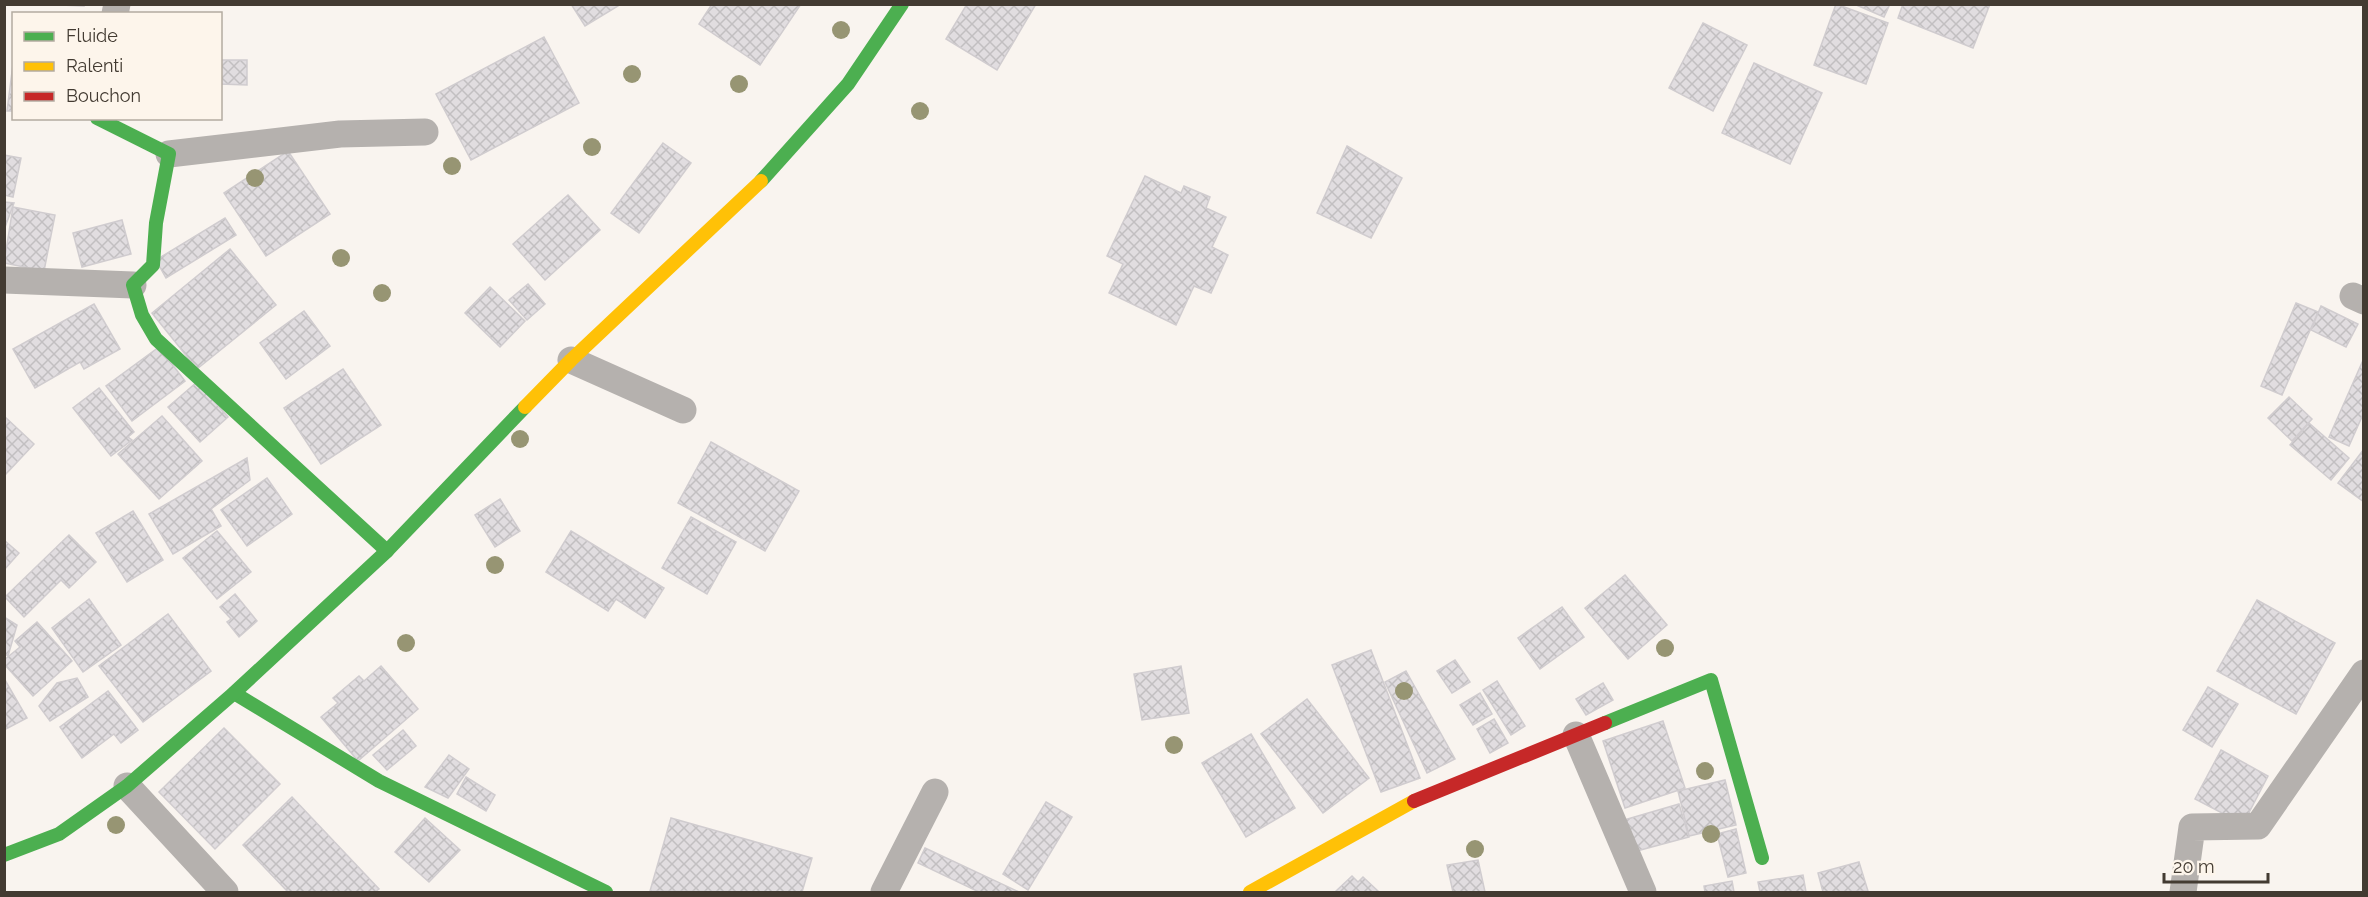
<svg xmlns="http://www.w3.org/2000/svg" width="2368" height="897" viewBox="0 0 2368 897" font-family="Raleway,sans-serif">
<defs>
<pattern id="building-cross-hatch" width="8" height="8" patternUnits="userSpaceOnUse" patternTransform="scale(1.5)"><rect width="8" height="8" fill="#e1dde0"/><path d="M0 0l8 8M0 8l8-8" fill="none" stroke="#c2bfc1"/></pattern>
</defs>
<rect width="100%" height="100%" fill="#f9f4ef"/>
<!-- building -->
<g fill="url(#building-cross-hatch)" stroke="#d0cccf" stroke-width="1.5">
<path d="M35,4H84V6Z"/>
<path d="M571,4H617L618,6L585,26Z"/>
<path d="M712,4H801L760,65L699,24Z"/>
<path d="M967,4H1036L997,70L946,39Z"/>
<path d="M1836,4L1888,23L1866,84L1814,65Z"/>
<path d="M1854,4H1890L1884,17Z"/>
<path d="M1903,4H1990L1973,48L1898,18Z"/>
<path d="M1703,23L1747,45L1713,111L1669,88Z"/>
<path d="M544,37L579,103L471,160L436,94Z"/>
<path d="M14,56V111H7Z"/>
<path d="M220,60H247V85L220,84Z"/>
<path d="M1754,63L1822,93L1790,164L1722,133Z"/>
<path d="M663,143L691,163L639,233L611,213Z"/>
<path d="M1347,146L1402,178L1371,238L1317,213Z"/>
<path d="M288,151L330,214L266,256L224,193Z"/>
<path d="M4,155L21,158L13,197L4,195Z"/>
<path d="M1145,176L1181,193L1184,186L1210,197L1206,208L1226,217L1212,247L1228,255L1211,293L1194,286L1176,325L1109,293L1123,264L1107,256Z"/>
<path d="M568,195L600,230L545,280L513,244Z"/>
<path d="M4,202L14,203L4,230Z"/>
<path d="M13,207L55,215L44,271L4,263Z"/>
<path d="M225,218L236,235L166,278L156,260Z"/>
<path d="M122,220L131,254L82,267L73,233Z"/>
<path d="M230,249L276,305L197,369L152,313Z"/>
<path d="M528,284L545,304L527,320L509,300Z"/>
<path d="M490,287L525,321L500,347L465,313Z"/>
<path d="M2296,303L2318,312L2282,395L2261,386Z"/>
<path d="M94,304L120,349L84,369L80,362L35,388L13,349Z"/>
<path d="M2321,306L2358,324L2346,347L2311,330Z"/>
<path d="M304,311L330,346L286,379L260,343Z"/>
<path d="M159,347L185,381L132,421L106,386Z"/>
<path d="M2364,358V412L2349,446L2329,437Z"/>
<path d="M343,369L381,425L321,464L284,408Z"/>
<path d="M197,382L228,417L200,442L168,407Z"/>
<path d="M99,388L134,432L128,437L132,440L111,456L73,408Z"/>
<path d="M2289,397L2312,419L2292,441L2268,418Z"/>
<path d="M4,416L34,444L4,476Z"/>
<path d="M162,416L202,461L159,499L118,454Z"/>
<path d="M2309,423L2349,458L2331,480L2290,445Z"/>
<path d="M711,442L799,491L765,551L678,503Z"/>
<path d="M2364,449V502L2338,483Z"/>
<path d="M247,458L250,480L211,509L221,526L173,554L149,514Z"/>
<path d="M267,478L292,514L247,546L221,510Z"/>
<path d="M500,499L520,531L495,547L475,515Z"/>
<path d="M133,511L163,560L127,582L96,533Z"/>
<path d="M691,517L736,542L707,594L662,568Z"/>
<path d="M217,531L251,572L217,599L183,558Z"/>
<path d="M571,531L664,588L645,618L616,599L608,611L546,572Z"/>
<path d="M69,535L96,562L69,588L61,580L24,617L5,597Z"/>
<path d="M4,540L19,553L4,570Z"/>
<path d="M1625,575L1667,625L1628,659L1585,608Z"/>
<path d="M235,594L257,621L239,637L227,622L231,619L220,607Z"/>
<path d="M89,599L121,645L83,672L52,628Z"/>
<path d="M2257,600L2335,643L2296,714L2217,671Z"/>
<path d="M1562,607L1584,637L1540,669L1518,638Z"/>
<path d="M168,614L211,671L143,722L99,666Z"/>
<path d="M4,617L17,625L8,656L4,653Z"/>
<path d="M37,622L72,661L33,696L4,664V660L20,647L15,641Z"/>
<path d="M1371,650L1420,778L1381,792L1332,665Z"/>
<path d="M1455,660L1470,682L1452,693L1437,671Z"/>
<path d="M381,666L418,709L358,761L321,717L338,703L333,698L359,676L364,681Z"/>
<path d="M1181,666L1189,713L1142,720L1134,674Z"/>
<path d="M1406,671L1455,759L1427,773L1385,682Z"/>
<path d="M77,678L88,697L50,721L39,706L57,683Z"/>
<path d="M5,680L27,718L4,730V681Z"/>
<path d="M1497,681L1525,726L1511,735L1483,690Z"/>
<path d="M1603,683L1613,700L1586,715L1576,699Z"/>
<path d="M2208,687L2238,704L2212,747L2183,730Z"/>
<path d="M108,691L138,730L121,743L114,734L82,758L60,727Z"/>
<path d="M1480,693L1492,714L1473,725L1460,705Z"/>
<path d="M1307,699L1369,778L1323,813L1261,734Z"/>
<path d="M1494,719L1508,743L1490,753L1477,729Z"/>
<path d="M1663,721L1685,788L1625,808L1603,741Z"/>
<path d="M224,728L280,784L215,849L159,792Z"/>
<path d="M403,730L416,746L387,770L373,755Z"/>
<path d="M1251,734L1295,808L1246,837L1202,763Z"/>
<path d="M2221,750L2268,776L2243,824L2195,799Z"/>
<path d="M449,755L469,769L448,798L425,787Z"/>
<path d="M466,777L495,795L486,811L457,794Z"/>
<path d="M1725,780L1736,825L1689,836L1678,791Z"/>
<path d="M292,797L379,889L375,892H288L243,845Z"/>
<path d="M1046,802L1072,817L1028,890L1003,874Z"/>
<path d="M1679,804L1689,837L1633,852L1624,820Z"/>
<path d="M425,818L460,850L429,882L395,852Z"/>
<path d="M671,818L812,858L802,892L650,891Z"/>
<path d="M1736,829L1746,873L1728,877L1717,834Z"/>
<path d="M925,848L1019,892H979L918,863Z"/>
<path d="M1478,860L1485,892H1453L1447,865Z"/>
<path d="M1859,862L1868,891L1823,892L1818,873Z"/>
<path d="M1803,875L1806,892H1760L1758,882Z"/>
<path d="M1352,876L1358,882L1363,877L1379,892H1335Z"/>
<path d="M1732,881L1734,892H1705L1704,886Z"/>
</g>
<g fill="none" stroke-linecap="round" stroke-linejoin="round">
<!-- street -->
<g stroke="#b5b1ae" stroke-width="27">
<path d="M115,14L117,4"/>
<path d="M169,154L340,134L425,132"/>
<path d="M4,280L133,285"/>
<path d="M2353,296L2364,301"/>
<path d="M571,360L683,410"/>
<path d="M1576,735L1643,892"/>
<path d="M127,786L225,892"/>
<path d="M884,892L935,792"/>
<path d="M2183,892L2192,827L2258,826L2364,673"/>
</g>
<!-- fast -->
<g stroke="#4caf50" stroke-width="14">
<path d="M97,118L169,154L156,223L153,265L133,285L142,315L156,339L387,551"/>
<path d="M761,181L848,84L902,4"/>
<path d="M234,693L379,781L606,892"/>
<path d="M1605,723L1711,680L1762,858"/>
<path d="M4,855L59,834L127,786L234,693L387,551L525,407"/>
</g>
<!-- slow -->
<g stroke="#ffc107" stroke-width="14">
<path d="M525,407L571,360L761,181"/>
<path d="M1250,892L1414,801"/>
</g>
<!-- jam -->
<path stroke="#c62828" stroke-width="14" d="M1414,801L1605,723"/>
</g>
<!-- trees -->
<g fill="#979573">
<circle cx="841" cy="30" r="9"/>
<circle cx="632" cy="74" r="9"/>
<circle cx="739" cy="84" r="9"/>
<circle cx="920" cy="111" r="9"/>
<circle cx="592" cy="147" r="9"/>
<circle cx="452" cy="166" r="9"/>
<circle cx="255" cy="178" r="9"/>
<circle cx="341" cy="258" r="9"/>
<circle cx="382" cy="293" r="9"/>
<circle cx="520" cy="439" r="9"/>
<circle cx="495" cy="565" r="9"/>
<circle cx="406" cy="643" r="9"/>
<circle cx="1665" cy="648" r="9"/>
<circle cx="1404" cy="691" r="9"/>
<circle cx="1174" cy="745" r="9"/>
<circle cx="1705" cy="771" r="9"/>
<circle cx="116" cy="825" r="9"/>
<circle cx="1711" cy="834" r="9"/>
<circle cx="1475" cy="849" r="9"/>
</g>
<!-- border -->
<rect width="2368" height="897" fill="none" stroke="#433b32" stroke-width="12"/>
<!-- legend -->
<rect x="12" y="12" width="210" height="108" fill="#fdf5eb" stroke="#b3aba1" stroke-width="1.5"/>
<rect x="24" y="32" width="30" height="9" fill="#4caf50" stroke="#b3aba1" stroke-width="1.5"/>
<text x="66" y="42" font-size="18" fill="#433b32">Fluide</text>
<rect x="24" y="62" width="30" height="9" fill="#ffc107" stroke="#b3aba1" stroke-width="1.5"/>
<text x="66" y="72" font-size="18" fill="#433b32">Ralenti</text>
<rect x="24" y="92" width="30" height="9" fill="#c62828" stroke="#b3aba1" stroke-width="1.5"/>
<text x="66" y="102" font-size="18" fill="#433b32">Bouchon</text>
<!-- scale -->
<path d="M2164 873v9h104v-9" fill="none" stroke="#433b32" stroke-width="3"/>
<text x="2173" y="873" font-size="18" fill="#433b32" stroke="#fdf5eb" stroke-width="4.5" paint-order="stroke">20 m</text>
</svg>
